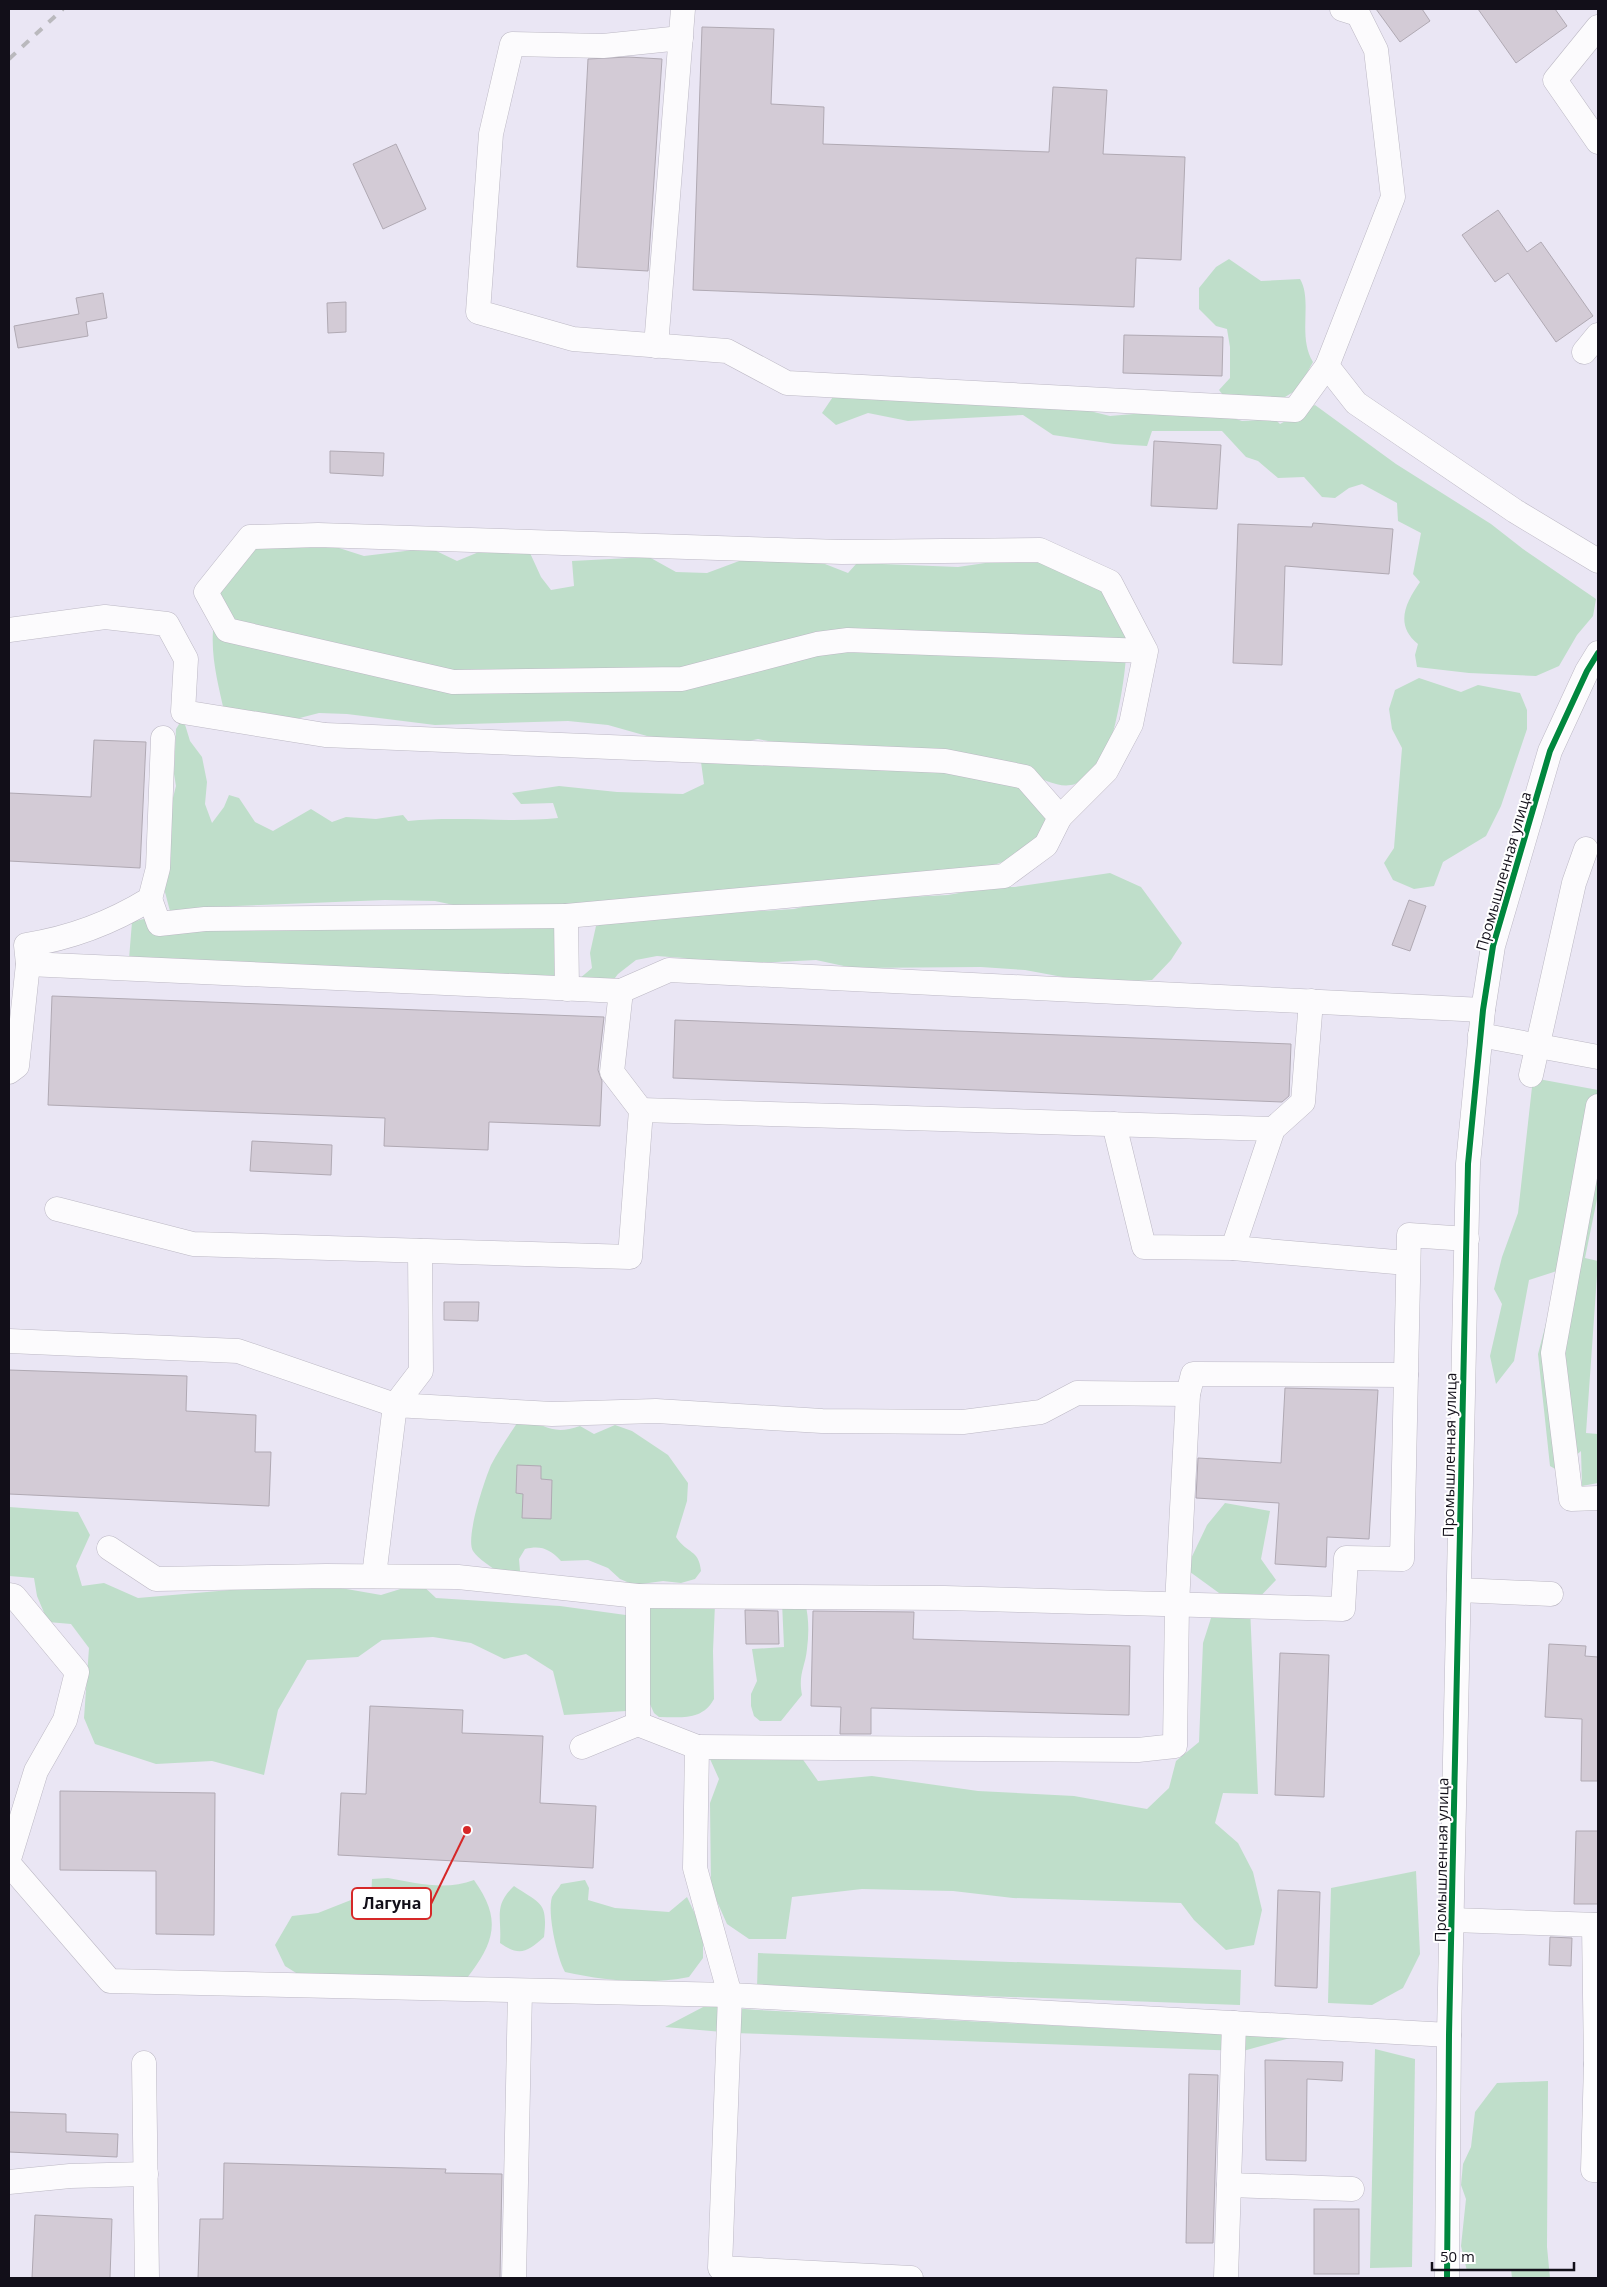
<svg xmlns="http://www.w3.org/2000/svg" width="1607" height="2287" viewBox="0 0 1607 2287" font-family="'Open Sans',sans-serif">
<rect width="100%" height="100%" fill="#eae6f4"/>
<!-- green -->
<g fill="#bfdeca">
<path d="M1229,259L1261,281L1300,279C1313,301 1297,336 1313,362L1298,389L1277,402L1226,399L1219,390L1230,378V347L1227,329L1216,326L1199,309V288L1216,267Z"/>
<path d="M845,379L1070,399L1094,412L1110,416L1145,413L1224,415L1242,421L1260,420L1270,414L1280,424L1315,405L1396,464L1491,524L1523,549L1596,599L1593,616L1577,635L1559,666L1536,676L1469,673L1417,667L1415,655L1418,644C1394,625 1406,602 1420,582L1413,574L1421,533L1398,521L1397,503L1362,484L1349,488L1335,498L1322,497L1304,477L1278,478L1258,461L1246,457L1222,431H1152L1147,446L1114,444L1053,435L1023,415L908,421L868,413L836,425L822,413Z"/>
<path d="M314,540L364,556L430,548L457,561L491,547L530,553L541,577L551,590L574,586L572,561L649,557L676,572L707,573L758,554L802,555L848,573L857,563L958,567L999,561H1056L1085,566C1094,578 1120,612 1124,623C1132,650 1118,717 1110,744C1106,755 1087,779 1075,784C1061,789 1044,780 1031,774L808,749L758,739L729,745L692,743L647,736L608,725L568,721L435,725L347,714L319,713L265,727L225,715C219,688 211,659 213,631C215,603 224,577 231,551Z"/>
<path d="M1419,678L1461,692L1478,685L1520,693L1527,710V729L1501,806L1486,836L1443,862L1434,886L1414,889L1393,880L1384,863L1394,848L1402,748L1392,729L1389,709L1395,690Z"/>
<path d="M183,718L190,741L202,757L207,782L205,804L212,823L224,807L229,795L239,798L255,822L273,831L311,809L332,822L346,817L376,819L403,815L408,821C459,816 508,823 558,818L553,803L521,804L512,793L559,786L617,792L683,794L704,784L701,762L928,768L1028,788L1050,822L1032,843L1012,859L966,874L759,896L472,909L435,901L385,900L236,906L180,916L171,915L160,873L171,856L162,841L176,786L174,774L176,729Z"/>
<path d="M1110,873L1141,887L1182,943L1171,960L1152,980L1095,983L1025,970L981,967L853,968L816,960L736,964L699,963L684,958L657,956L636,960L618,974L608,987L572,985L592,968L590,953L596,926L616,920L794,909L850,896L889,898L948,895L992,887H1015Z"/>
<path d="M155,916L557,920V982L129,959L132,922Z"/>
<path d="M1533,1078L1598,1090V1194L1585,1258L1598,1261L1586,1433L1598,1434V1483L1582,1486L1581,1451L1559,1471L1550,1466L1538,1354L1560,1270L1529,1280L1514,1361L1496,1384L1490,1356L1502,1304L1494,1289L1502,1257L1518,1213Z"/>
<path d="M522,1416C546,1427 554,1435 580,1426L594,1434L615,1425L632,1431L668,1455L688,1483L687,1501L676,1537C687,1554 699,1549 701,1571L695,1579L681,1583L663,1581L634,1585L620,1579L608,1568L588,1560L561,1561C550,1549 541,1545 525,1549L519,1559L520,1571L499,1573C492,1567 478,1559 473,1551C465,1538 485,1479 491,1465C500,1448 511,1432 522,1416Z"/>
<path d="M1225,1503L1270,1511L1261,1559L1276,1580L1250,1607L1258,1794L1223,1793L1215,1823L1238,1843L1253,1872L1262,1910L1254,1945L1226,1950L1194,1920L1181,1903L1013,1898L953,1891L862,1889L792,1897L786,1939H749L727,1924L711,1888L710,1803L719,1779L710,1759L792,1744L818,1781L872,1776L978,1791L1074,1796L1147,1809L1169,1788L1176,1761L1199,1742L1203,1643L1219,1593L1186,1569L1207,1525Z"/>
<path d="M9,1507L78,1512L90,1535L76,1566L82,1586L104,1583L138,1598L312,1583L381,1595L420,1583L436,1598L560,1606L633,1616L626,1711L564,1715L553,1671L526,1654L504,1659L471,1643L433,1637L382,1640L358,1657L307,1660L278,1710L264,1775L212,1761L156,1764L95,1744L84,1718L89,1648L71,1624L48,1622L37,1596L34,1578L9,1576Z"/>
<path d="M665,1602L715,1604L713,1651L714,1699C702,1721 681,1717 659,1717L654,1713L649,1702L648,1609Z"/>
<path d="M782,1602H805C809,1618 809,1633 807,1649C805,1668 798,1674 802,1695L781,1721H760L754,1716L751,1706V1694L757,1681L752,1649L784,1647Z"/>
<path d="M1416,1871L1420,1954L1403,1988L1372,2005L1328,2003L1331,1888Z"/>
<path d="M388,1878C416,1883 446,1891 474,1880C502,1919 495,1942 467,1978L301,1976L285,1966L275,1945L292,1916L318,1913L351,1900L371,1899L372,1879Z"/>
<path d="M585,1880L589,1888L588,1900L615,1908L669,1912L687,1897L703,1931V1958L689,1977C649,1985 606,1981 565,1972C557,1957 547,1913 552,1897C554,1893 559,1888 561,1884Z"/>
<path d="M514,1886C541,1904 548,1902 544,1937C527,1952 520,1957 500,1943C502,1917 493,1906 514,1886Z"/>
<path d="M758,1953L1241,1970L1240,2005L757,1988Z"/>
<path d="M705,2006L758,2010L1290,2038L1243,2051L734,2033L665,2027Z"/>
<path d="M1375,2049L1415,2059L1412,2267L1370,2268Z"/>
<path d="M1548,2081L1547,2247L1550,2278H1512L1511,2269L1467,2271L1461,2246L1466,2199L1461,2185L1463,2164L1471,2147L1475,2112L1497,2083Z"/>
</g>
<!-- building -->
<g fill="#d3cbd6" stroke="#b0a9b3">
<path d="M1376,9H1422L1430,21L1400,42Z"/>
<path d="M1478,9H1555L1567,26L1516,63Z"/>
<path d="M702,27L774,29L771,104L824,107L823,144L1049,152L1053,87L1107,90L1103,154L1185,157L1181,260L1136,258L1134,307L693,290Z"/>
<path d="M628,57L662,59L648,271L577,267L588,59Z"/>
<path d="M396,144L426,209L383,229L353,164Z"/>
<path d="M1498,210L1527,252L1541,242L1593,316L1556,342L1508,273L1495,282L1462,235Z"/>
<path d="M103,293L107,318L86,322L88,336L18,348L14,326L79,314L76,298Z"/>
<path d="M346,302V332L328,333L327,303Z"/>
<path d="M1124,335L1223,337L1222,376L1123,373Z"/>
<path d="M1154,441L1221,445L1217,509L1151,506Z"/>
<path d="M330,451L384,453L383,476L330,473Z"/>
<path d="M1313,523L1393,529L1389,574L1285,566L1282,665L1233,663L1238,524L1312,527Z"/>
<path d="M94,740L146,742L140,868L9,861V793L91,797Z"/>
<path d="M1409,900L1426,906L1410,951L1392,945Z"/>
<path d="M52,996L604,1017L598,1070L602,1081L600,1126L489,1122L488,1150L384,1146L385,1118L48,1105Z"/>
<path d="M675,1020L1291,1044L1289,1096L1282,1102L673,1078Z"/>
<path d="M252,1141L332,1145L331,1175L250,1171Z"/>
<path d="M444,1302H479L478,1321L444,1320Z"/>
<path d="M9,1370L187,1376L186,1411L256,1415L255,1452H271L269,1506L9,1494Z"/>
<path d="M1285,1388L1378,1390L1369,1539L1327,1537L1326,1567L1275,1564L1279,1503L1196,1498L1198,1458L1281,1463Z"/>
<path d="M517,1465L541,1466V1479L552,1480L551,1519L522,1518L523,1494L516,1493Z"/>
<path d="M745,1610L778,1611L779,1644H746Z"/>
<path d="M813,1611L914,1612L913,1639L1130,1646L1129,1715L871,1708V1734H840L841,1707L811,1706Z"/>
<path d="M1549,1644L1586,1646L1585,1656L1598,1657V1781H1581L1582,1719L1545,1717Z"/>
<path d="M1280,1653L1329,1655L1324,1797L1275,1795Z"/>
<path d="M370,1706L463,1710L462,1733L543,1736L540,1803L596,1806L593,1868L338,1855L341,1793L366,1794Z"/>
<path d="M60,1791L215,1793L214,1935L156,1934V1871L60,1870Z"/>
<path d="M1576,1831H1598V1904H1574Z"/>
<path d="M1278,1890L1320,1892L1317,1988L1275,1986Z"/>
<path d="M1550,1937L1572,1938L1571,1966L1549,1965Z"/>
<path d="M1265,2060L1343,2062L1342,2081L1307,2079L1306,2161L1266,2160Z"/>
<path d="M1189,2074L1218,2075L1213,2243H1186Z"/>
<path d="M9,2112L66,2114V2132L118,2134L117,2157L9,2152Z"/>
<path d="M224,2163L446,2169L445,2173L502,2174L500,2278H198L200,2219H223Z"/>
<rect x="1314" y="2209" width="45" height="65"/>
<path d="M35,2215L112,2219L110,2278H32Z"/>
</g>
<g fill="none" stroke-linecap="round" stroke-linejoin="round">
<!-- minor casing -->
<g stroke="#bcb8c4" stroke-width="25">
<g id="minor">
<path d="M1342,9L1358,14L1376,50L1393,197L1327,366L1356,403L1515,511L1598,561"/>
<path d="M1598,27L1555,80L1598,142"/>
<path d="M681,38L603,46L512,44L491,134L478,312L573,339L727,351L787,383L1295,410L1327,366"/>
<path d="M656,346L683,9"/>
<path d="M1584,352L1598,335"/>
<path d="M9,630L105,617L167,624L186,659L183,712L325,735L945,761L1025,777L1060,817L1046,845L1004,876L566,916L567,989"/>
<path d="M1060,817L1106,771L1131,724L1146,651L1110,582L1040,550L842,552L318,535L250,537L206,592L227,630L453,682L682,679L817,644L848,640L1146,651"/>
<path d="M150,899L159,924L205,919L566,916"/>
<path d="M28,964L621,991"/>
<path d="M1480,1035L1598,1057"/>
<path d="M9,1072L17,1066L28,964L26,945C72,938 111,923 150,899L158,868L163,738"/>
<path d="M1531,1075L1574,883L1586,849"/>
<path d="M1598,1106L1553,1353L1571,1499L1598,1498"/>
<path d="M641,1110L1273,1129"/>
<path d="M1114,1124L1144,1247L1233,1248L1407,1263"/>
<path d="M57,1209L193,1244L630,1257L641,1110L612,1072L621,991L669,970L1483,1010"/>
<path d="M1233,1248L1273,1129L1303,1102L1311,1001"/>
<path d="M9,1341L238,1351L395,1405L421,1371L420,1251"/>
<path d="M109,1548L156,1579L326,1576L458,1577L638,1596V1724"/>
<path d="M374,1576L395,1405L552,1414L656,1411L822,1421L963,1422L1041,1412L1077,1393L1188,1394"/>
<path d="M1459,1590L1551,1594"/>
<path d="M9,1595L14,1596L77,1672L65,1720L36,1771L9,1859"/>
<path d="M631,1596L945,1598L1343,1609L1346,1558L1402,1559L1409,1235L1467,1239"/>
<path d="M582,1747L638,1724L697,1747L695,1868L730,1995L720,2268L911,2278"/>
<path d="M697,1747L1138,1750L1175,1746L1177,1604L1188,1394L1193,1374L1406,1375"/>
<path d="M9,1864L110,1981L730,1995L1449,2035"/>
<path d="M1452,1920L1598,1925"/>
<path d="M1594,1925L1596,2064H1598"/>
<path d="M144,2063L147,2278"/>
<path d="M1596,2064L1593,2170H1598"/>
<path d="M9,2182L70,2176L146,2174"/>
<path d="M1229,2185L1352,2189"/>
<path d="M514,2278L520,1991"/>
<path d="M1226,2278L1234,2023"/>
<path d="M1447,2278L1449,2035L1468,1164L1483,1010L1493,946L1550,751L1587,671L1598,653"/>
</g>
</g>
<!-- minor -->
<use href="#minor" stroke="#fcfbfd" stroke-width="24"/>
<!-- rail -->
<path stroke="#bab9bd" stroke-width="4" stroke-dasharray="9 9" stroke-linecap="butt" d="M9,59L63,9"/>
<!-- cycleway casing -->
<g stroke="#fff" stroke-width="9">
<path id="cycleway" d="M1447,2278L1449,2035L1468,1164L1483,1010L1493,946L1550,751L1587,671L1598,653"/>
</g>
<!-- cycleway -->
<use href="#cycleway" stroke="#00873e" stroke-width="6"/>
</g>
<g text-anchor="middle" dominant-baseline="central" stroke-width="4" stroke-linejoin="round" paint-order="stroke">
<!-- street labels -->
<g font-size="15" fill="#120f19" stroke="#fff">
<text transform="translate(1503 871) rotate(-74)">Промышленная улица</text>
<text transform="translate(1449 1455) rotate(-89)">Промышленная улица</text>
<text transform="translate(1441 1860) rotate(-89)">Промышленная улица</text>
</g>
</g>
<!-- callouts -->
<path fill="none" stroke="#d62828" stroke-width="2" d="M467 1830L431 1904"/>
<circle fill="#d62828" stroke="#fff" stroke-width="2" cx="467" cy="1830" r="5"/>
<rect fill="#fff" stroke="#d62828" stroke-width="2" x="352" y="1888" width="79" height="31" rx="5"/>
<g font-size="16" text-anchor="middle" font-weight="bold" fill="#120f19">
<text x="392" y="1909">Лагуна</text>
</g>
<!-- border -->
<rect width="1607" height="2287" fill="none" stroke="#120f19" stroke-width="20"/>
<!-- scale -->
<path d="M1432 2262v8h142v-8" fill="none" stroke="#120f19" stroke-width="2.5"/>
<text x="1440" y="2262" font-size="15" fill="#120f19" stroke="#ffffff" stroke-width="4" paint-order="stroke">50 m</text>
</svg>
